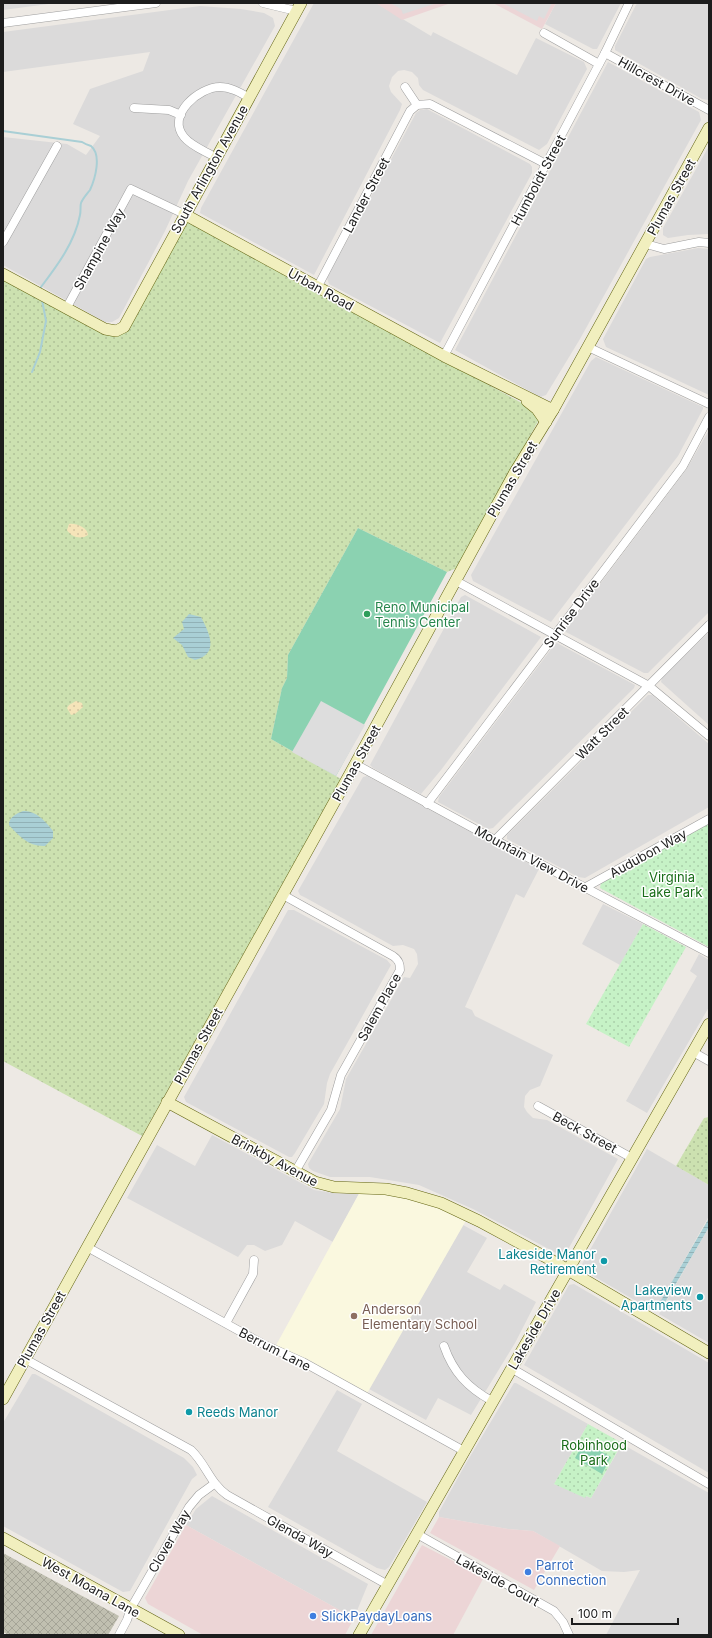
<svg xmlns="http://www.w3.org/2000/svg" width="712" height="1638" viewBox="0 0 712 1638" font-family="Inter,sans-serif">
<defs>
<pattern id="construction-cross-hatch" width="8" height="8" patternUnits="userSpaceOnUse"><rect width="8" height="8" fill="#c0bfb0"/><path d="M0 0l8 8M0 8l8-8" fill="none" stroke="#a5a497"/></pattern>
<pattern id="grass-dots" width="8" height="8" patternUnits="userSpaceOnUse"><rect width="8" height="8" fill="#cce1b0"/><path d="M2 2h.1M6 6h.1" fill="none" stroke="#afc197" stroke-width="1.8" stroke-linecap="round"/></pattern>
<pattern id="sand-dots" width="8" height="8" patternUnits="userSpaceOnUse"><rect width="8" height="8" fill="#f5e4b9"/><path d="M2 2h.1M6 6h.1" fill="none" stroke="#d2c39f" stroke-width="1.8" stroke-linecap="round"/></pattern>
<pattern id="park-dots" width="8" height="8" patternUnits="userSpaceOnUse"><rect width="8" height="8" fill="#c6f2c6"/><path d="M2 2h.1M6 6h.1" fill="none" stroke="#aacfaa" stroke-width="1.8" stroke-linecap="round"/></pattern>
<pattern id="water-rules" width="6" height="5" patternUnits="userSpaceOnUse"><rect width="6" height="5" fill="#a9cfd5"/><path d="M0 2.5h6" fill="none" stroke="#91b1b6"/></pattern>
</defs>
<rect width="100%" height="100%" fill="#ede9e4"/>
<!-- residential -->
<g fill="#dbdada">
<path d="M3,3H56L3,10Z"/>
<path d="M314,3H376L431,36L433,32L517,75L536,38L584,62L587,69L547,144L539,150L423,90L419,85L418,78L412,72L404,70L398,71L392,77L389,86L391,92L402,104L400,110L314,275L200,213L201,208Z"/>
<path d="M556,3H621L597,49H593L545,24Z"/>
<path d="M637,3H709L708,100L702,99L615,50V46Z"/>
<path d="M200,6L241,9L264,13L273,18L275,26L188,181L165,231L119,318L112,322H105L3,265V137L67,144L86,155L100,136L73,124L90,89L143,71L150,52L3,72V32Z"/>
<path d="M608,62L699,112L701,120L580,339L546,395L540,397L455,350Z"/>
<path d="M427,109L530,164L532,167V173L440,343L329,284L327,278L416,113L420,110Z"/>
<path d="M709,146V234L688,235L668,238L663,235V228Z"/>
<path d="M698,248L709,249V395L606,347L603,339L646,259L650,257Z"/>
<path d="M596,357L703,407V409L678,456L551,622L473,581L471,575L591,361Z"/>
<path d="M709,430V612L648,673H644L566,632V629L686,470Z"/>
<path d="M465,595L541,637L441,770L421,794L373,768L370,765L461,597Z"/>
<path d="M709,632V725L661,682L662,678Z"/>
<path d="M557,643L635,685L634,688L493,828L488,829L438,802L439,797L555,644Z"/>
<path d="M648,695H652L709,744V807L585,878L578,877L507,839V835Z"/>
<path d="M367,776L539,869L524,898L516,894L465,1007L472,1010L475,1016L553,1055L540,1086L530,1090L525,1096L524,1107L527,1112L533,1118L547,1120L618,1159L565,1255L562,1256L473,1209L419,1185L370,1177H330L313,1171L309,1168L308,1164L340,1109L346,1079L404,977L410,978L418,964L417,954L414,949L403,945L393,946L306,898L300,895L298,891L363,777Z"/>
<path d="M603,904L643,924L620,965L582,944Z"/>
<path d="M288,910H294L387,960L391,965L330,1074L327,1083L324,1104L295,1153L292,1157H289L186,1102L184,1097Z"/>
<path d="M699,954L709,960V1007L647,1113L626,1101L697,976L690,971Z"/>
<path d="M212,1135L314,1190L340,1194H359L333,1242L295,1221L282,1245L265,1251L254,1245H247L238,1257L127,1198L157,1145L195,1166Z"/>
<path d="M647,1149L709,1185V1216L655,1312L583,1270L582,1264Z"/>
<path d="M463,1225L487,1238L467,1272L500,1290L504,1284L536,1302L515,1343L471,1415L438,1398L426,1420L369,1389Z"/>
<path d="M709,1227V1343L659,1314Z"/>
<path d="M574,1284L709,1363V1473L524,1365L569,1285Z"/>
<path d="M32,1374H35L184,1458L193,1467L197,1475L192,1479L130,1591L123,1592L3,1526V1423Z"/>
<path d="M514,1383H516L588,1424L554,1484L591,1498L622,1444L709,1493V1635H606L640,1570L624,1572L602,1571L533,1531L508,1529L439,1517V1512L465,1465Z"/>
<path d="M337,1390L362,1404L337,1451L427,1502L389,1567L385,1570L377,1568L268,1507Z"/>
<path d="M212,1496L368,1584L354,1618L186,1525L196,1509Z"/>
</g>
<!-- commercial -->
<g fill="#ecd5d6">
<path d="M376,3H451L402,20Z"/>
<path d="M493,3H556L542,29Z"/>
<path d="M439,1517L508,1529L533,1531L560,1546L534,1590L430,1533Z"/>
<path d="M186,1525L354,1618L345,1635H203L148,1604L145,1598Z"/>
<path d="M422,1545L484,1577L453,1635H371Z"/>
</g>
<!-- education -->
<path fill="#faf8df" d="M362,1188L386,1189L468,1217L365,1397L274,1349Z"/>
<!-- construction -->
<path fill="url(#construction-cross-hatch)" d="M3,1553L119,1616L108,1635H9L3,1632Z"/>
<!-- grass -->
<g fill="url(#grass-dots)">
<path d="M186,220L542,414L457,568L447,572L358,528L288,655L287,678L282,688L271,739L341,779L142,1136L3,1061V278L118,333Z"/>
<path d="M709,1117V1185L676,1166L704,1118Z"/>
</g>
<!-- sand -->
<g fill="url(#sand-dots)">
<path d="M69,524C76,523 87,527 88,535C81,540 71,537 67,530Z"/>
<path d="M76,701L82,703L83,707L75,714L71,715L67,708L69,705Z"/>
</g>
<!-- park -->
<g fill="url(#park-dots)">
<path d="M709,821V947L600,888L601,883Z"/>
<path d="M643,924L686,947L629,1047L586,1024Z"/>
<path d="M588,1424L622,1443L591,1498L586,1496L585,1498L554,1484Z"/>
</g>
<!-- pitch -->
<g fill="#8bd2b1">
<path d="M358,528L447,572L336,776L271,739L282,688L287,678L288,655Z"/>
<path d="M584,1442L611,1457L602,1474L575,1458Z"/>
</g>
<!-- parking -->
<g fill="#ddd">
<path d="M390,3H437L403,14L401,9Z"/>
<path d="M502,3L533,4L552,3L544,19L539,16L537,21Z"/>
<path d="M321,701L365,725L336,776L292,752Z"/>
</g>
<!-- water -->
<g fill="url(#water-rules)">
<path d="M189,614L201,617C209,632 220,654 195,660L188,657L182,645L173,638L184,629L182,622Z"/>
<path d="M23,811C36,810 46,822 53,831V838L45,846C29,847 19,836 9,825C8,818 17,813 23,811Z"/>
<path d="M709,1218V1227L660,1311L656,1309Z"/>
</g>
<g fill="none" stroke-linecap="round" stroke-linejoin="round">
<!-- stream -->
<g stroke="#a9cfd5" stroke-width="2">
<path d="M3,131L82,142C85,144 88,145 91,146C102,155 95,179 90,190C87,194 83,198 81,203C80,206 81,211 80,215C75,242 57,266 41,287V290"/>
<path d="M32,372L40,352L46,321L42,300"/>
</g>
<!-- street casing -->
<g stroke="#9e9e9e" stroke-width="9">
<g id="street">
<path d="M263,3L296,11"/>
<path d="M3,23L156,3"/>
<path d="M544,33L599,64"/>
<path d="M605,53L709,110"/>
<path d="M405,87L417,105"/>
<path d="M134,108L169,110L181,115"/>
<path d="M215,157C205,151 191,146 184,137C166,115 199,87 220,87C230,87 239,92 248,97"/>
<path d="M3,242L57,146"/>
<path d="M646,244L664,249L699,242L709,243"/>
<path d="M317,288L410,111L417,105L430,104L546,164"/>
<path d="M66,309L131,189L184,214"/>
<path d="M588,347L709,404"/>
<path d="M444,356L605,53L629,3"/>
<path d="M456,581L649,686L709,736"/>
<path d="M355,764L495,840L709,953"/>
<path d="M427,804L683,466L709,417"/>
<path d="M495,840L709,625"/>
<path d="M586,887L709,819"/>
<path d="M283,895L393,956C399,960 400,964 400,970L341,1075L331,1110L295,1172"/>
<path d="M693,1052L709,1061"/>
<path d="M538,1106L632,1158"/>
<path d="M87,1247L263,1344L303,1362L464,1451"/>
<path d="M226,1323L253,1274L254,1260"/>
<path d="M444,1346C453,1372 468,1388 492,1401"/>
<path d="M25,1359L191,1450C206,1464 210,1483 227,1495L388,1585"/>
<path d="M511,1368L709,1484"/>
<path d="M417,1534L554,1611L563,1622L569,1635"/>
<path d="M119,1635L127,1620L131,1608L189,1507L199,1495L214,1484"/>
</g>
</g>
<!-- secondary casing -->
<g stroke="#636512" stroke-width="12">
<g id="secondary">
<path d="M184,214L444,356L553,410"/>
<path d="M3,274L105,329L116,331L124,327L301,3"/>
<path d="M527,401L537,409L546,422"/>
<path d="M167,1102L315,1182L334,1187L386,1189L407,1193L441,1203L479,1221L551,1260L709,1353"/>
<path d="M3,1399L346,781L515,472L553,410L709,128"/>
<path d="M3,1538L179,1635"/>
<path d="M359,1635L709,1024"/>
</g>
</g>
<!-- street -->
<use href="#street" stroke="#fff" stroke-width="8"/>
<!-- secondary -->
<use href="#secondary" stroke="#f1efbe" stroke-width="11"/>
</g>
<!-- markers -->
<circle fill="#2e9e5b" stroke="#fff" stroke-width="1.5" cx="367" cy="614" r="4"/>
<g fill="#0f9aa8" stroke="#fff" stroke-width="1.5">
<circle cx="604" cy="1261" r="4"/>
<circle cx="700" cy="1297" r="4"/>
<circle cx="189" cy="1412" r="4"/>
</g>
<circle fill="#8d6e63" stroke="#fff" stroke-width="1.5" cx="354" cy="1316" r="4"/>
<g fill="#3f7fe0" stroke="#fff" stroke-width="1.5">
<circle cx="528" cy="1572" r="4"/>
<circle cx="313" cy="1616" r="4"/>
</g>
<g text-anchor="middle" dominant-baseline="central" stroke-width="3" stroke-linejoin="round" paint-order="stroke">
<!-- street labels -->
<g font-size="13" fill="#1d1d1d" stroke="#fff">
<text transform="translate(657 81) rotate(29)">Hillcrest Drive</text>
<text transform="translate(209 169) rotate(-61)">South Arlington Avenue</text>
<text transform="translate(538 180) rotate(-62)">Humboldt Street</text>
<text transform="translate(366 195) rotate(-62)">Lander Street</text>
<text transform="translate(671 197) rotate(-61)">Plumas Street</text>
<text transform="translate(99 249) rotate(-61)">Shampine Way</text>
<text transform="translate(321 289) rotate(29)">Urban Road</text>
<text transform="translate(512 479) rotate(-60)">Plumas Street</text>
<text transform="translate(571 613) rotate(-53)">Sunrise Drive</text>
<text transform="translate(602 733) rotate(-45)">Watt Street</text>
<text transform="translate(356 763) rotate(-61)">Plumas Street</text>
<text transform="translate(648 853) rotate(-29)">Audubon Way</text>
<text transform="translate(532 859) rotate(28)">Mountain View Drive</text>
<text transform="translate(379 1007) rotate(-61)">Salem Place</text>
<text transform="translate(198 1046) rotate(-61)">Plumas Street</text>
<text transform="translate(585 1132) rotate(29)">Beck Street</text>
<text transform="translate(275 1160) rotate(28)">Brinkby Avenue</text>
<text transform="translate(41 1329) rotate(-61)">Plumas Street</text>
<text transform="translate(534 1329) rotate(-60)">Lakeside Drive</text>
<text transform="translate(275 1349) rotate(27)">Berrum Lane</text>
<text transform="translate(300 1536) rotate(29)">Glenda Way</text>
<text transform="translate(169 1541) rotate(-60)">Clover Way</text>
<text transform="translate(498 1580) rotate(29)">Lakeside Court</text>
<text transform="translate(91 1587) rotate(29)">West Moana Lane</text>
</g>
<!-- leisure labels -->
<g font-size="13" fill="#27864d" stroke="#fff" text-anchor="start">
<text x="375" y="607">Reno Municipal<tspan x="375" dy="15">Tennis Center</tspan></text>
</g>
<!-- park labels -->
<g font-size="13" fill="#196d19" stroke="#fff">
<text x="672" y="877">Virginia<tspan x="672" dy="15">Lake Park</tspan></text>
<text x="594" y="1445">Robinhood<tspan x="594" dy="15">Park</tspan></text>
</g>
<!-- culture labels -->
<g font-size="13" fill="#0d838f" stroke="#fff" text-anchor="end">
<text x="596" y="1254">Lakeside Manor<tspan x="596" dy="15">Retirement</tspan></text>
<text x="692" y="1290">Lakeview<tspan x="692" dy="15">Apartments</tspan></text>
<text x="197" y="1412" text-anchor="start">Reeds Manor</text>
</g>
<!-- education labels -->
<g font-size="13" fill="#785e54" stroke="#fff" text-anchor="start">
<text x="362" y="1309">Anderson<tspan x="362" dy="15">Elementary School</tspan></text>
</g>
<!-- shop labels -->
<g font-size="13" fill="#366cbe" stroke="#fff" text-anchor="start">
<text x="536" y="1565">Parrot<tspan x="536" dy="15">Connection</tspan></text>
<text x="321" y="1616">SlickPaydayLoans</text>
</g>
</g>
<!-- border -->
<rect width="712" height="1638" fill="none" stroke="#1d1d1d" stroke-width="8"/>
<!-- scale -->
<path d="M572 1618v6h106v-6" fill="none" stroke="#1d1d1d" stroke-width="2"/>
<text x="578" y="1618" font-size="12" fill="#1d1d1d" stroke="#ffffff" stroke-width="3" paint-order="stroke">100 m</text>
</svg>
